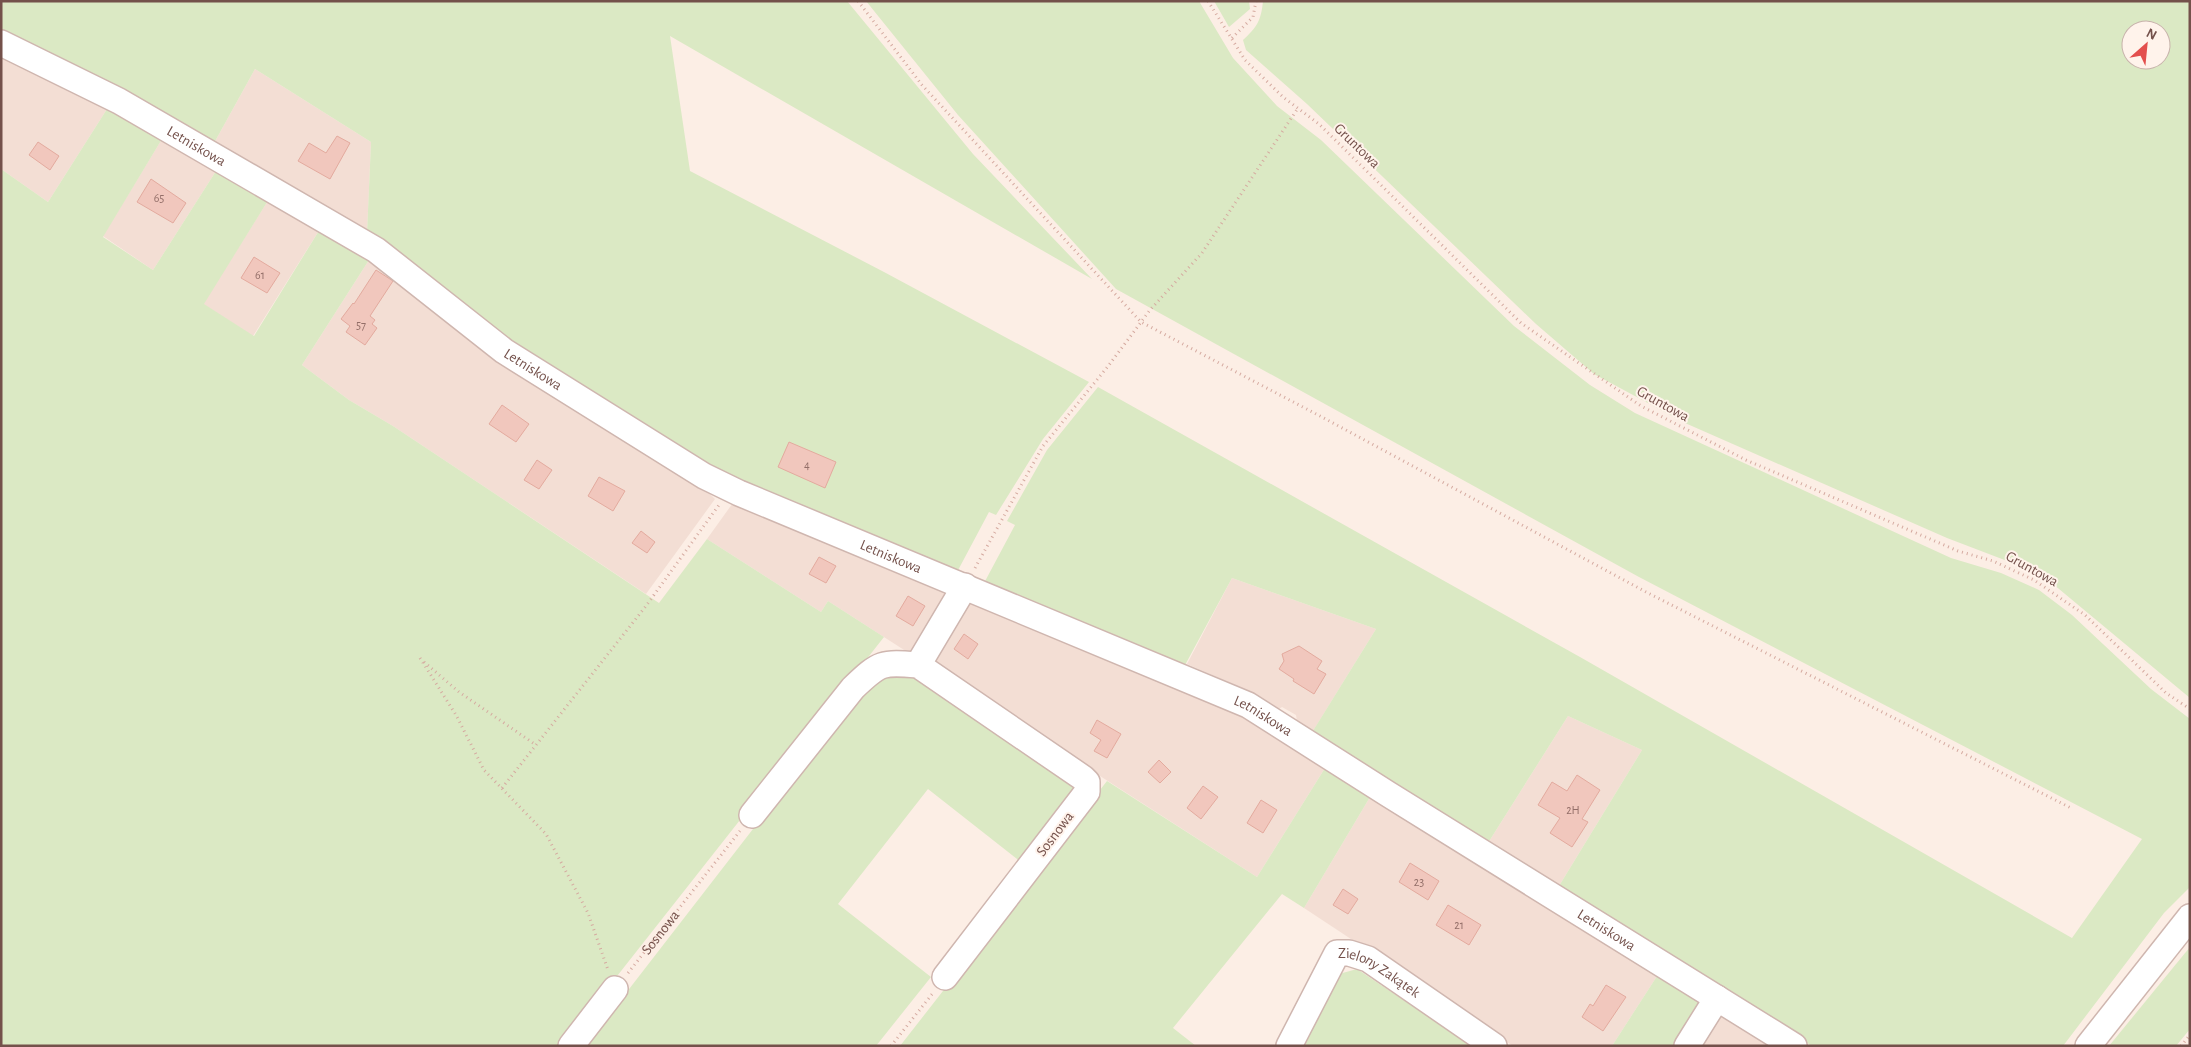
<svg xmlns="http://www.w3.org/2000/svg" width="2191" height="1047" viewBox="0 0 2191 1047" font-family="'Alegreya Sans',sans-serif">
<rect width="100%" height="100%" fill="#fceee5"/>
<!-- residential -->
<g fill="#f3ded4">
<path d="M1,55L107,109L48,202L1,169Z"/>
<path d="M255,69L371,142L367,233L213,145Z"/>
<path d="M162,139L216,171L153,270L103,236Z"/>
<path d="M269,199L320,229L253,336L203,304Z"/>
<path d="M369,260L701,485L715,499L646,594L393,426L349,400L302,365Z"/>
<path d="M735,500L953,593L915,657L828,601L821,612L707,539Z"/>
<path d="M1232,578L1376,629L1313,731L1297,721L1296,715L1282,707L1279,709L1249,691L1187,664Z"/>
<path d="M967,598L1241,715L1325,768L1257,877L926,664Z"/>
<path d="M1568,716L1642,750L1559,886L1488,843Z"/>
<path d="M1370,797L1659,973L1612,1046H1513L1304,908Z"/>
<path d="M1718,1010L1775,1046H1695Z"/>
</g>
<!-- green -->
<g fill="#dbe9c4" fill-rule="evenodd">
<path d="M1,1H847L973,154L1092,279L670,36L690,171L884,272L1089,382L1043,439L996,515L989,512L956,574L722,474L492,330L367,233L371,142L255,69L213,145L1,32Z"/>
<path d="M866,1H1199L1233,58L1277,106L1321,140L1514,326L1590,385L1635,413L1951,558L2001,573L2039,590L2072,615L2151,689L2190,719V887L2164,913L2063,1046H1812L1559,886L1642,750L1568,716L1488,843L1311,734L1376,629L1232,578L1184,667L983,585L1015,525L1007,521L1047,450L1098,387L1580,657L2072,938L2142,839L1639,577L1116,289L958,115Z"/>
<path d="M1214,1H1249L1250,9L1229,27Z"/>
<path d="M1263,1H2190V698L2041,574L1947,538L1685,423L1594,374L1536,324L1307,104L1246,50L1243,40C1257,27 1261,21 1263,1ZM2131,30H2161V60H2131Z"/>
<path d="M107,109L162,139L103,237L153,270L216,171L269,199L204,304L254,336L320,229L369,260L302,365L349,400L393,426L659,603L707,539L821,612L828,601L884,637L562,1046H1V169L48,202Z"/>
<path d="M914,675L1075,781L1077,791L1022,863L928,789L838,904L931,977L876,1046H585L869,679Z"/>
<path d="M1325,768L1370,797L1304,908L1282,894L1173,1028L1196,1046H900L1107,781L1257,877Z"/>
<path d="M2190,947V1029L2176,1046H2109Z"/>
<path d="M1357,969L1472,1046H1301L1339,974Z"/>
<path d="M1659,973L1704,1001L1675,1046H1612Z"/>
</g>
<!-- building -->
<g fill="#f1c7bd" stroke="#e3aa9e">
<path d="M337,136L350,143L330,179L298,161L309,143L326,153Z"/>
<path d="M38,142L59,156L50,170L29,155Z"/>
<path d="M151,179L186,203L173,223L137,202Z"/>
<path d="M254,257L280,273L267,293L241,278Z"/>
<path d="M376,270L393,281L370,316L375,320L372,324L377,328L365,345L346,332L350,326L341,319L353,303L354,304Z"/>
<path d="M502,405L529,424L516,442L489,424Z"/>
<path d="M789,442L836,462L825,488L778,467Z"/>
<path d="M537,460L552,470L539,489L524,480Z"/>
<path d="M599,477L625,491L613,511L588,496Z"/>
<path d="M641,531L655,542L647,553L632,543Z"/>
<path d="M819,557L836,566L826,583L809,574Z"/>
<path d="M908,596L925,606L913,626L896,616Z"/>
<path d="M964,634L978,644L968,659L954,649Z"/>
<path d="M1299,646L1322,661L1317,669L1326,674L1314,694L1293,681L1294,679L1279,669L1284,661L1282,654Z"/>
<path d="M1097,720L1121,734L1107,758L1094,751L1101,740L1090,733Z"/>
<path d="M1159,760L1171,772L1160,783L1148,772Z"/>
<path d="M1577,775L1600,790L1582,819L1588,822L1572,847L1550,833L1560,818L1538,805L1552,782L1567,791Z"/>
<path d="M1203,786L1218,797L1201,819L1187,808Z"/>
<path d="M1261,800L1277,810L1263,833L1247,823Z"/>
<path d="M1410,863L1439,881L1428,900L1399,882Z"/>
<path d="M1343,889L1358,899L1348,914L1333,905Z"/>
<path d="M1448,905L1481,925L1469,945L1436,925Z"/>
<path d="M1606,985L1626,997L1603,1031L1582,1017L1590,1004L1593,1006Z"/>
</g>
<g fill="none" stroke-linecap="round" stroke-linejoin="round">
<!-- minor casing -->
<g stroke="#cfb6af" stroke-width="28">
<g id="minor">
<path id="s2" d="M1,43L119,101L376,250L504,351L704,476L739,493L1248,705L1388,794L1794,1046"/>
<path d="M918,665L965,586"/>
<path d="M752,815L853,688C880,662 882,662 918,665L1083,778L1087,782V792L945,977"/>
<path d="M571,1046L615,989"/>
<path id="s3" d="M1289,1046L1337,953H1349L1368,959L1494,1046"/>
<path d="M1687,1046L1717,998"/>
<path d="M2088,1046L2190,917"/>
</g>
</g>
<!-- path -->
<g stroke="#d5aaa0" stroke-width="3" stroke-dasharray="1 4" stroke-linecap="butt">
<path d="M858,1L922,85L1141,322L1320,416L1646,592L2071,808"/>
<path d="M1208,1L1245,60L1283,97L1319,124L1521,323L1641,406L1746,460L1958,551L1993,561L2034,580L2085,615L2166,693L2190,709"/>
<path d="M1232,38L1253,17L1256,1"/>
<path d="M975,568L1043,446L1109,365L1150,310L1202,253L1298,108"/>
<path d="M420,658L456,715L484,770L546,834L588,913L608,970"/>
<path d="M424,662L459,692L536,745"/>
<path d="M502,788L646,606L719,505"/>
<path id="s1" d="M628,973L740,831"/>
<path d="M891,1046L933,993"/>
<path d="M2181,1046L2190,1035"/>
</g>
<!-- minor -->
<use href="#minor" stroke="#fff" stroke-width="25"/>
</g>
<g text-anchor="middle" dominant-baseline="central" stroke-width="4" stroke-linejoin="round" paint-order="stroke">
<!-- number labels -->
<g font-size="12" fill="#936e68">
<text x="159" y="198">65</text>
<text x="260" y="275">61</text>
<text x="361" y="325">57</text>
<text x="807" y="465">4</text>
<text x="1573" y="810">2H</text>
<text x="1419" y="882">23</text>
<text x="1459" y="925">21</text>
</g>
<!-- street labels -->
<g font-size="15" fill="#74514b" stroke="#fff3eb">
<text stroke="none"><textPath href="#s2" startOffset="221">Letniskowa</textPath></text>
<text transform="translate(1357 146) rotate(44)">Gruntowa</text>
<text stroke="none"><textPath href="#s2" startOffset="626">Letniskowa</textPath></text>
<text transform="translate(1663 404) rotate(29)">Gruntowa</text>
<text stroke="none"><textPath href="#s2" startOffset="1031">Letniskowa</textPath></text>
<text transform="translate(2032 569) rotate(29)">Gruntowa</text>
<text stroke="none"><textPath href="#s2" startOffset="1436">Letniskowa</textPath></text>
<text transform="translate(1055 834) rotate(-53)">Sosnowa</text>
<text stroke="none"><textPath href="#s2" startOffset="1841">Letniskowa</textPath></text>
<text stroke="none"><textPath href="#s1" startOffset="52">Sosnowa</textPath></text>
<text stroke="none"><textPath href="#s3" startOffset="152">Zielony Zakątek</textPath></text>
</g>
</g>
<!-- border -->
<rect width="2191" height="1047" fill="none" stroke="#74514b" stroke-width="5"/>
<!-- north arrow -->
<g transform="translate(2146 45) rotate(27)"><circle r="24" fill="#fff3eb" stroke="#c7b2ab"/>
<path d="M0-4L9 19L0 12L-9 19Z" fill="#e34f4d"/>
<text y="-8" font-size="14" font-weight="bold" text-anchor="middle" fill="#74514b">N</text>
</g>
</svg>
